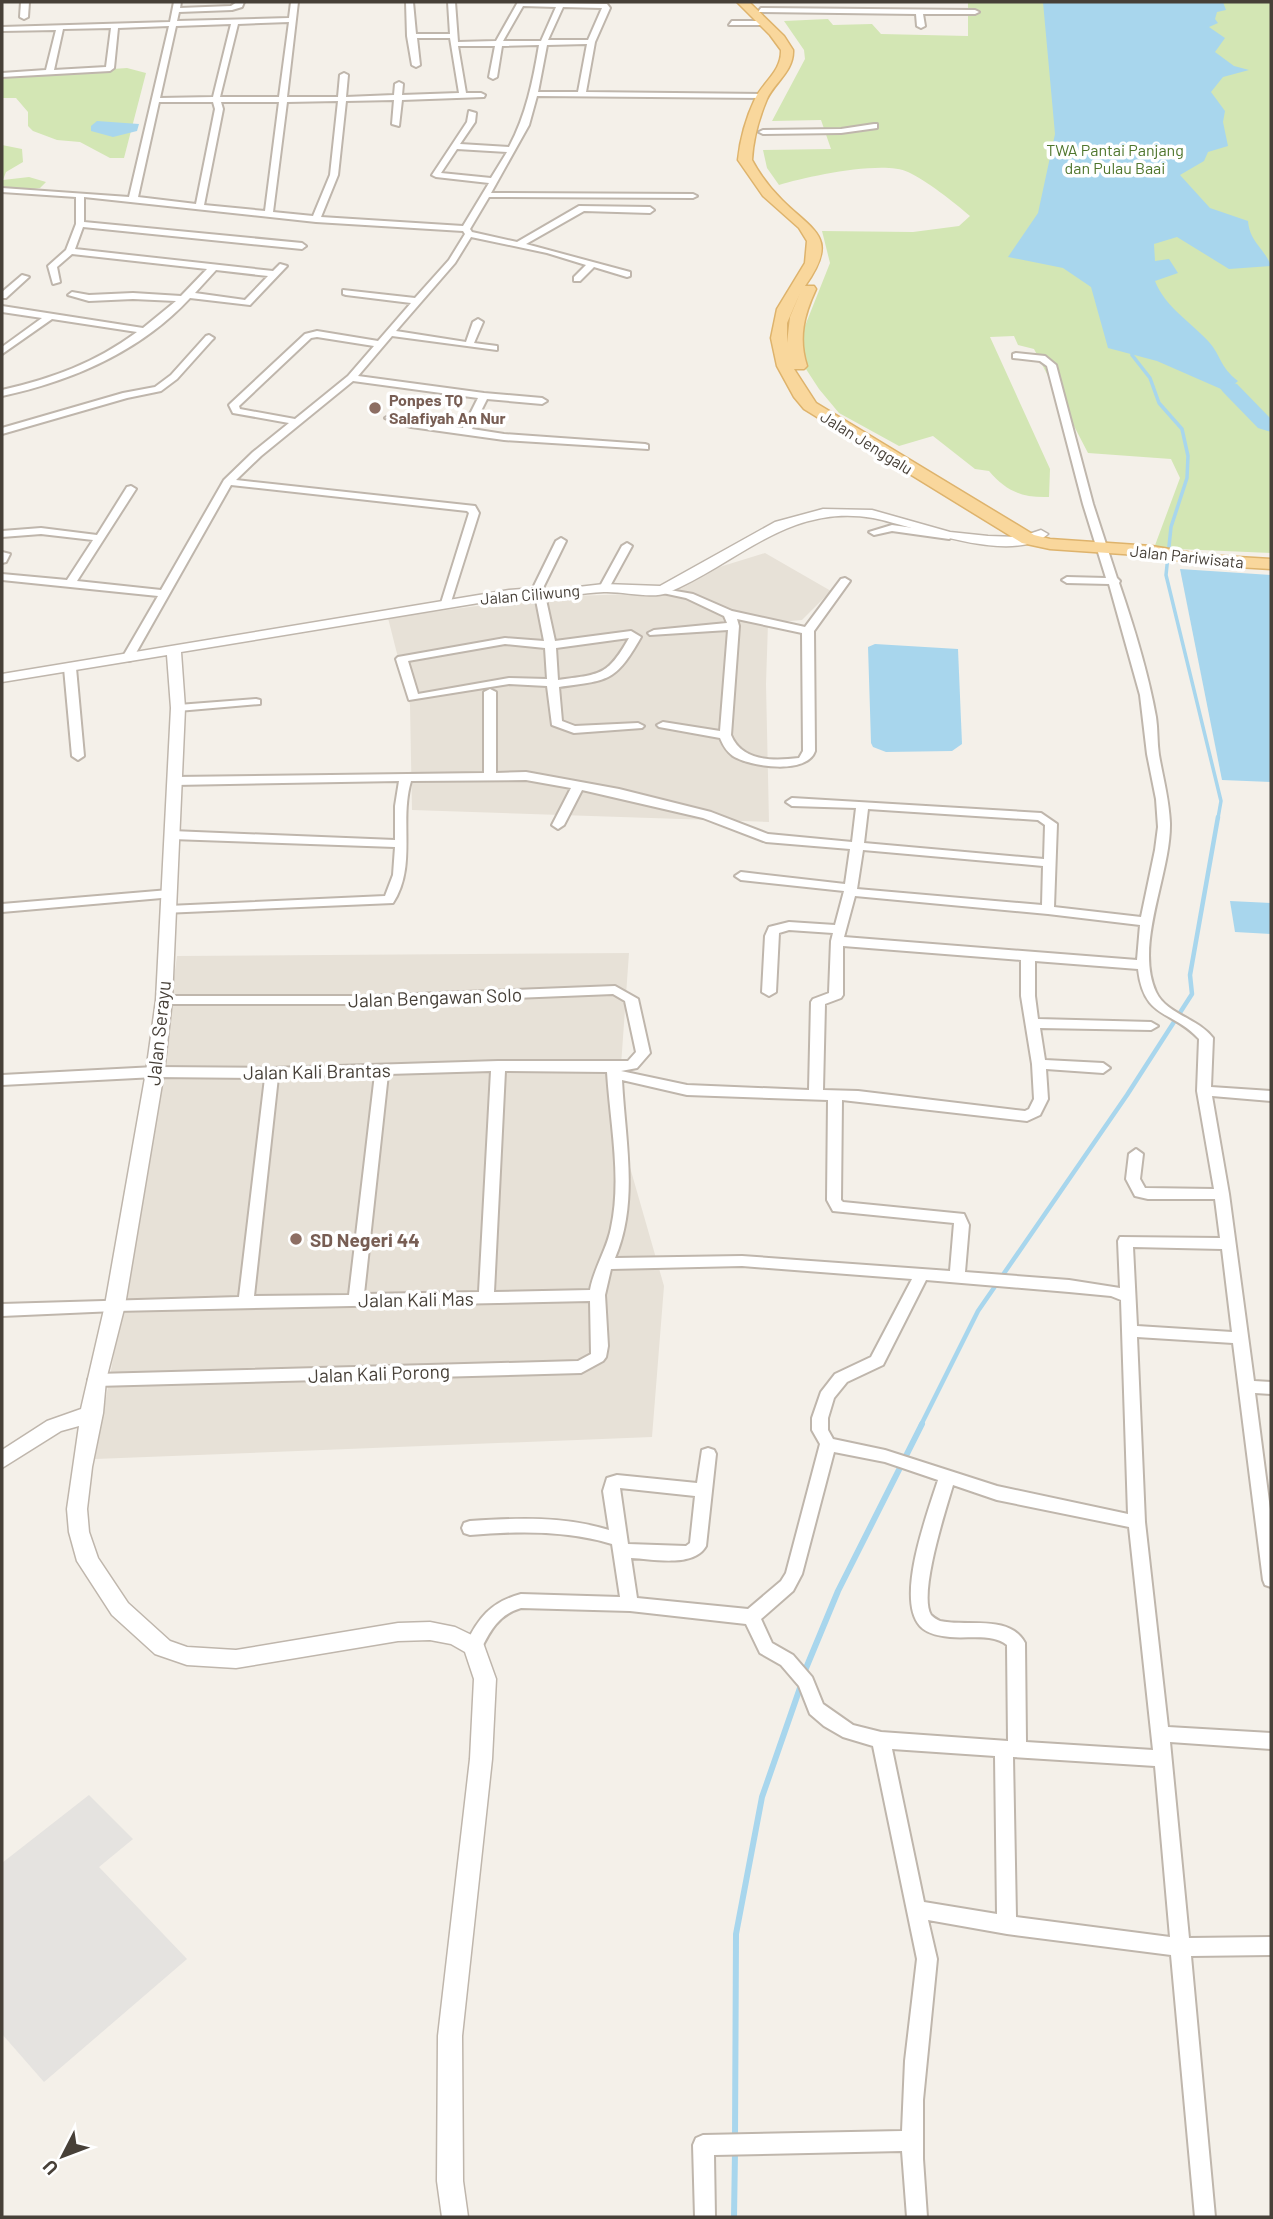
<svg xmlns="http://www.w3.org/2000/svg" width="1273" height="2219" viewBox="0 0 1273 2219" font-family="Barlow,sans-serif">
<rect width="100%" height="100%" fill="#f4f0e9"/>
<!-- residential -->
<g fill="#e7e1d7">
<path d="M765,553L831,591L802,620L768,623L766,684L769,822L412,810L410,705L388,618L544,597L632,594Z"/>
<path d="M629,953L617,1122L664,1286L652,1437L95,1459L146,1176L177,956Z"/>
</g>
<!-- green -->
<g fill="#d3e6b4">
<path d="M968,2H1271V553L1154,548L1180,478L1171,459L1088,453L1034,349L1018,345L1014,336L990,337L1050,469L1049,497C1022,498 1006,491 989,471L975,469L933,436L899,446L839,413L819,389L804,366L801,336L830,263L822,231L913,232L959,226L970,216C955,203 926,180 908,172C882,160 806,177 779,185L767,168L763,150L831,149L821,120L772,121L805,59L804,50L784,21L828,19L833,25L872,24L881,34L968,36Z"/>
<path d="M127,68L146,73L124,158H110L80,142L57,140L33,131L28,126V112L16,98H2V79L12,76Z"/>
<path d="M2,145L22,149L23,162L6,172L3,180L29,177L46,182L40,188L2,194Z"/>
</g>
<!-- parking -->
<path fill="#e5e3e0" d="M89,1795L133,1839L99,1867L187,1959L44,2082L2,2034V1863Z"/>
<!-- water -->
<g fill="#a8d6ed">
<path d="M1043,2H1223L1226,10L1217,12L1215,19L1218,23L1209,27L1225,38L1215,52L1234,66L1249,70L1223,77L1211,92L1225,111L1223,122L1228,146L1208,152L1204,161L1180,175L1210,208L1248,221C1250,243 1264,247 1271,266L1229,269L1177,237L1154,244L1155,261L1169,259L1178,273L1155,281C1165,307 1191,322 1209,342C1222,357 1219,366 1238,381L1230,388L1221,389L1157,361L1108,348L1091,287L1063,268L1008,257L1038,213L1055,134Z"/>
<path d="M97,121L139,124L137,131L113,137L91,131V126Z"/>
<path d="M1180,569L1271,575V782L1222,780Z"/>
<path d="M875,644L958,649L962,744L952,751L886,752L873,747L871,743L868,647Z"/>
<path d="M1230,901L1271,903V934L1235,932Z"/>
</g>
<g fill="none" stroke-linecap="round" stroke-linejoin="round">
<!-- stream-far2 -->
<path stroke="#a8d6ed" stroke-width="3.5" d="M1132,355L1150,378L1159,403L1182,429L1188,456L1187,478L1171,527L1166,575L1221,801L1218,818"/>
<!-- stream-far1 -->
<path stroke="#a8d6ed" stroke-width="4.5" d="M921,1425L978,1311L1127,1095L1192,994L1190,975L1218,817"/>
<!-- stream -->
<g stroke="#a8d6ed" stroke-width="6">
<path d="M804,1673L838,1591L922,1424"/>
<path d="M735,2139L736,1934L762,1797L801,1685"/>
<path d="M734,2217L735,2152"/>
</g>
<!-- river -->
<path fill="#a8d6ed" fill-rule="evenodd" d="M1230,382L1237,384L1271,419V432L1258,428L1223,392L1220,388L1223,384Z"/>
<!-- minor casing -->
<g stroke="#bfb6ac" stroke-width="4">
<g id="minor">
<path d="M21,2H29L28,17L24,19L20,17Z"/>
<path d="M174,2H181L180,8L231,6L237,2H244L242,7L232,10L179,12L177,21L289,18L291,2H298L287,97H338L340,75L344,73L348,75L346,97L394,95L395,84L399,82L403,84L402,95L459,93L450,38H417L420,65L416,67L412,65L407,36L406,2H413L416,34H450L448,2H455L458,42L496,41L518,2L607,4L610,8L595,42L586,92L763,94L767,96L763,98L537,96L529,125L491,193L693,194L697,196L693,198L489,197L470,229L472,232L517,242L579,206L650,207L654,210L650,213L584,211L526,244L630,272V276L627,277L594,267L580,281H574V277L586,265L547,253L471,237L455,263L396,331L466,342L473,322L478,319L483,322L474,343L497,346V350L392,336L358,376L484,393L542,398L547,401L542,404L487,399L472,429L504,434L645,444L648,445V449L504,440L411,427L385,418L390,415L412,421L463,428L478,398L353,381L261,456L236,480L475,506L479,513L450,605L446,606L441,603L469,513L467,511L231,485L132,660L128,661L122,658L158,596L2,580V574L67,580L93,540L41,534L2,537V531L41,528L97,535L127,487L131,486L136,489L77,581L161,590L224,480L253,452L289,423L233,413L229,405L231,403L305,334L317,331L378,341L411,303L346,295L343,294V290L415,298L449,260L465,234L463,231L316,222L84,197V222L302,243L306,246L302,249L83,227L75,249L273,271L280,264L287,266L250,305L190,298C141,351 72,381 2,396V390C53,378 93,364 137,332L52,319L2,354V347L42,318L2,312V306L143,328L176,301L133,299L89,301L68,295L72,292L89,295L133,293L181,296L207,269L72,254L57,267L60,282L53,284L48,266L66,250L76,224V197L2,192V188L129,197L169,26L118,28L114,68L110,71L2,77V73L46,70L56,30L2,31V27L170,22ZM523,6L556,7L541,41H503ZM563,7L602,8L588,40H548ZM289,22L279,97H220L238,24ZM231,24L213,97L160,98L176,26ZM111,28L106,67L54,70L63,29ZM587,44L578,92H538L547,45ZM539,45C533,81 526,115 509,147L460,144L475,122L476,113L469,111L467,122L432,175L436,177L489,183L463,226L321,217L338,175L346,101L394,100L392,124L399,126L402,100L484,97L485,95L481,93H466L458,46H495L489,77L493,79L497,77L502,46ZM338,101L330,175L313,216L273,212L287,102ZM159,102H213L215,109L196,204L138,197ZM221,102H279L265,211L204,205L223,109ZM457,149L507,152L491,178L441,173ZM216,270L268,276L245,300L195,293ZM317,337L374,346L348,376L295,419L240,409L239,406L311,338Z"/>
<path d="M761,8L975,10L979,12L975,14H923L925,26L921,28L917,26L916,14L758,12Z"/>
<path d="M732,21H762L766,23L762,25H729Z"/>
<path d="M874,124H877V128L841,133L763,134L759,132L763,130L841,129Z"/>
<path d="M22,275L29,277L6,298H2V292Z"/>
<path d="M209,335L214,338L212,340L177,379L161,391L127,398L2,434V428L123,393L155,387L171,375L206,336Z"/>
<path d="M1016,353L1045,356L1056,365L1093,504L1117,578L1120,581L1119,583C1134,627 1148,672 1156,717C1158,730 1157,742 1159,755C1163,778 1169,799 1170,823C1171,874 1134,944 1156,992C1166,1014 1198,1018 1213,1038L1211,1087L1271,1091V1101L1212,1096L1229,1194L1254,1381L1271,1382V1394L1255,1393L1271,1517V1587L1265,1585L1263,1580L1233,1343L1137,1337L1145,1522L1168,1727L1271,1733V1749L1170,1742L1189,1938L1271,1937V1955L1191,1956L1215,2217H1195L1171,1955L1007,1934L928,1920L937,1959L923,2100V2159L927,2217H907L902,2151L714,2155L715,2217H695L693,2145L696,2138L703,2135L902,2131L905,2061L917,1959L873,1746L843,1737L824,1726L810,1714L799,1686L781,1665L760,1653L746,1624L630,1611L521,1608C498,1615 490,1631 480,1651L474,1653L468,1651L465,1646C478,1618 491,1602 521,1594L620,1597L612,1544C566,1530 517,1531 470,1535L464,1533L462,1528L464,1523L470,1521C516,1518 564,1516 609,1530L603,1491L607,1478L617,1475L697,1483L702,1450L708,1448L714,1450L716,1454L706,1546C694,1568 652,1559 631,1558L637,1598L748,1609L781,1581L786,1573L820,1444L812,1430V1418L821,1392L835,1374L871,1357L912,1279L742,1266L611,1269L605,1295L608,1346L606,1357L603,1361L581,1373L96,1386L90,1384L88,1380L90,1376L96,1374L578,1361L591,1354L590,1301L115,1311L2,1316V1304L239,1297L265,1078L155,1077L2,1085V1075L155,1067L272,1068L498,1061H628L636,1052L625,1001L613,994L363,1004H164L157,1000L164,996H363L615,986L638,999L650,1053L637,1068L621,1071L687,1085L809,1090L811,1002L813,999L829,993L831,941L833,933L789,930L779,933L776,992L769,996L762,992L765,936L769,927L789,922L835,925L844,891L741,880L735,876L741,872L845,884L850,849L766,842L703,818L582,790L564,825L558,829L552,825L571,788L526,780L411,781C399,822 417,866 393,903L163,913L162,910L168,906L385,896L393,875L395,847L172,839L166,835L172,831L395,840V806L399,781L175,785L169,781L175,777L484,773V692L490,689L496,692V773L526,772L619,789L711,812L768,834L852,842L856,808L792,806L786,802L792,798L1041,813L1057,824L1054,907L1141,917L1155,850L1158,827L1156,799L1147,754L1140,695L1109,584L1067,583L1062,580L1067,577L1106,578L1083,504L1047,366L1040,361L1013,358V354ZM868,809L1038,820L1045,825L1044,859L864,843ZM863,850L1043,866L1042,905L857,889ZM855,896L1048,914L1140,925L1137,960L844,937ZM843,946L1021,960V996L1032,1064L1034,1099L1029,1109L1025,1111L858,1091L823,1090L825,1004L841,998L843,995ZM1035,961L1138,969C1144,1020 1171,1009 1199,1039L1197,1091L1214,1189L1145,1188L1140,1179L1143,1154L1136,1149L1129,1154L1126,1179L1135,1196L1148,1199H1215L1220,1238L1120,1237L1118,1241L1120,1288L1069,1280L965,1272L969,1225L964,1214L843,1202L841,1200L842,1100L1027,1121L1040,1115L1048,1099L1046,1069L1103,1073L1110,1068L1103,1063L1045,1060L1040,1028L1151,1030L1158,1026L1151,1022L1038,1019L1035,996ZM491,1071L479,1292L364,1294L388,1074ZM505,1071L607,1072C610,1122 622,1178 611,1228C607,1249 594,1268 590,1290L494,1292ZM375,1074L349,1295L254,1296L278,1077ZM622,1080L687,1095L828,1100L827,1200L833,1211L954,1223L950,1271L742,1256L615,1258C639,1202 625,1140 622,1080ZM1133,1247L1222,1249L1232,1332L1137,1326ZM926,1280L1069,1292L1111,1296L1121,1300L1128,1514L997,1486L885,1450L833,1439L828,1430V1418L834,1398L847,1382L883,1365ZM834,1452L885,1462L938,1480C928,1512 895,1598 920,1626C927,1634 940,1636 950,1637C968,1639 993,1633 1007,1645L1008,1741L881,1732L853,1725L823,1704L812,1677L793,1655L772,1643L761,1619L793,1591L802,1574ZM953,1485L997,1500L1129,1527L1153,1750L1026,1742L1025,1643C1010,1614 966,1627 940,1621C936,1619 934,1618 931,1615C918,1594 946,1509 953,1485ZM620,1488L695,1496L690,1543L686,1546L628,1544ZM892,1749L995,1756L997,1914L924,1902ZM1013,1757L1155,1766L1170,1937L1016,1917Z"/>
<path d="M892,525L949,533L954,536L949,539L892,531L874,535L869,532Z"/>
<path d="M561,538L566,541L541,592L545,595L555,641L631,631L641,637C615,683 608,680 559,687L562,721L575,726L638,723L644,726L642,728L574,733L552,725L547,686L509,684L409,700L396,659L398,657L505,638L544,641L535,595L531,592L556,541ZM629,638C607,677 600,674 558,680L556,648ZM505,644L545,648L547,679L509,678L418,694L408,661Z"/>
<path d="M627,543L632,546L609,588L608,590H600L599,588L622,546Z"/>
<path d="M2,552L10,554L6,562L2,563Z"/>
<path d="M845,578L850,581L814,631L815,751C807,775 751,767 733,756C726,751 723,745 720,738L659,727L657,725L663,722L720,731L728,630L650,635L648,633L654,630L727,623L724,616L686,598L658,592V588L693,594L732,611L805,627L841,579ZM737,619L802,633L803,751L799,758C774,761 742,762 731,735L739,626Z"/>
<path d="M70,665L76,668L84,756L78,760L72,756L64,668Z"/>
<path d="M256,699L260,700V704L178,711L172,708L178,705Z"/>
<path d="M169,890L175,894L173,897L2,912V904Z"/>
</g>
</g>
<!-- tertiary casing -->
<g stroke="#bfb6ac" stroke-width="3">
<path id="tertiary" d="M823,509L872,510L950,532L988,536L1020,537L1041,530L1048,534C1012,566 914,526 873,518C789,503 737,564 667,593C652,599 621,591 604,592C582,593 561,597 540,599L533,596L509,598L181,652L185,708L172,1000L164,1072L125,1305L106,1380L103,1413L92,1467L87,1509L89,1532L98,1558L128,1603L170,1641L187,1647L236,1650L398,1623L430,1622L455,1627L482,1640L496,1679L492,1759L462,2036L463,2181L468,2217H442L437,2181L438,2036L470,1759L474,1679L465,1652L451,1644L430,1640L398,1641L236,1668L187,1665L155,1654L112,1615L77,1561L69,1532L67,1509L79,1426L61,1431L2,1468V1450L47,1421L81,1409L105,1305L146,1072L156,1000L171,708L167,655L2,682V674L509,590L536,588L543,591L604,584L660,586L775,522Z"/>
</g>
<!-- primary casing -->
<g stroke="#deb36c" stroke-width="3">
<path id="primary" d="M737,2H749L784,36L793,50C794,71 775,82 767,99C759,118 753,140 752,160C760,175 770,188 782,200C814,232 840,237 805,286H814L816,289C804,315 798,338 807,366L804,369H794L816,403L1034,535L1050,539L1152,546L1204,555L1271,559V569L1204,565L1152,556L1050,549L1022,543L804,409L794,397L777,366L771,338L777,309L805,263L807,241L799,228L763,196L738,160C740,140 746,118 755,99C763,82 782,71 781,50L770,35ZM800,293L790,317L787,343V323Z"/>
</g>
<!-- minor -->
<use href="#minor" fill="#fff" fill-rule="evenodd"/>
<!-- tertiary -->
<use href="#tertiary" fill="#fff" fill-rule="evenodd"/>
<!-- primary -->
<use href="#primary" fill="#f9d79c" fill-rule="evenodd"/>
</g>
<!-- markers -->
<g fill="#8d6e63" stroke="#fff" stroke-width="2.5">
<circle cx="375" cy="408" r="7"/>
<circle cx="296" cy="1239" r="7"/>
</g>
<g text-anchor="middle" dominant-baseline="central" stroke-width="7" stroke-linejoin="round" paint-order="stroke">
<!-- far-park labels -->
<g font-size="16" fill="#4f762d" stroke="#fff">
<text x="1115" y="149">TWA Pantai Panjang<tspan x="1115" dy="18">dan Pulau Baai</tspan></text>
</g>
<!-- far-education labels -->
<g font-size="16" font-weight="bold" fill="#785e54" stroke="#fff" text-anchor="start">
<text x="389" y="399">Ponpes TQ<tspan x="389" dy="18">Salafiyah An Nur</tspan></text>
</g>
<!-- far-street labels -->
<g font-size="16" fill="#474038" stroke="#fff">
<text transform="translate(867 442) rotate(32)">Jalan Jenggalu</text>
<text transform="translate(1187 556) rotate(6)">Jalan Pariwisata</text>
<text transform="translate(530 594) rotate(-5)">Jalan Ciliwung</text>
</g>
<!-- street labels -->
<g font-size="19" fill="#474038" stroke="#fff">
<text transform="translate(435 997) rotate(-2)">Jalan Bengawan Solo</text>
<text transform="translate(158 1033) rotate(-84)">Jalan Serayu</text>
<text transform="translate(317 1071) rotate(-1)">Jalan Kali Brantas</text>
<text transform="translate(416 1299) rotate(-1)">Jalan Kali Mas</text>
<text transform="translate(379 1373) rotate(-2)">Jalan Kali Porong</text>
</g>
<!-- education labels -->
<g font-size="19" font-weight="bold" fill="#785e54" stroke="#fff" text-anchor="start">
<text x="310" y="1239">SD Negeri 44</text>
</g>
</g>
<!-- border -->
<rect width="1273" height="2219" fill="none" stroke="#474038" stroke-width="7"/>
<!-- north arrow -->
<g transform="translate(63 2156) rotate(228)" stroke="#ffffff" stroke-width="5" paint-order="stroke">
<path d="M0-5L12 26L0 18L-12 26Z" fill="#474038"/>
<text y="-10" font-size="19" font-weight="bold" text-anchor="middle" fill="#474038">U</text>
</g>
</svg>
